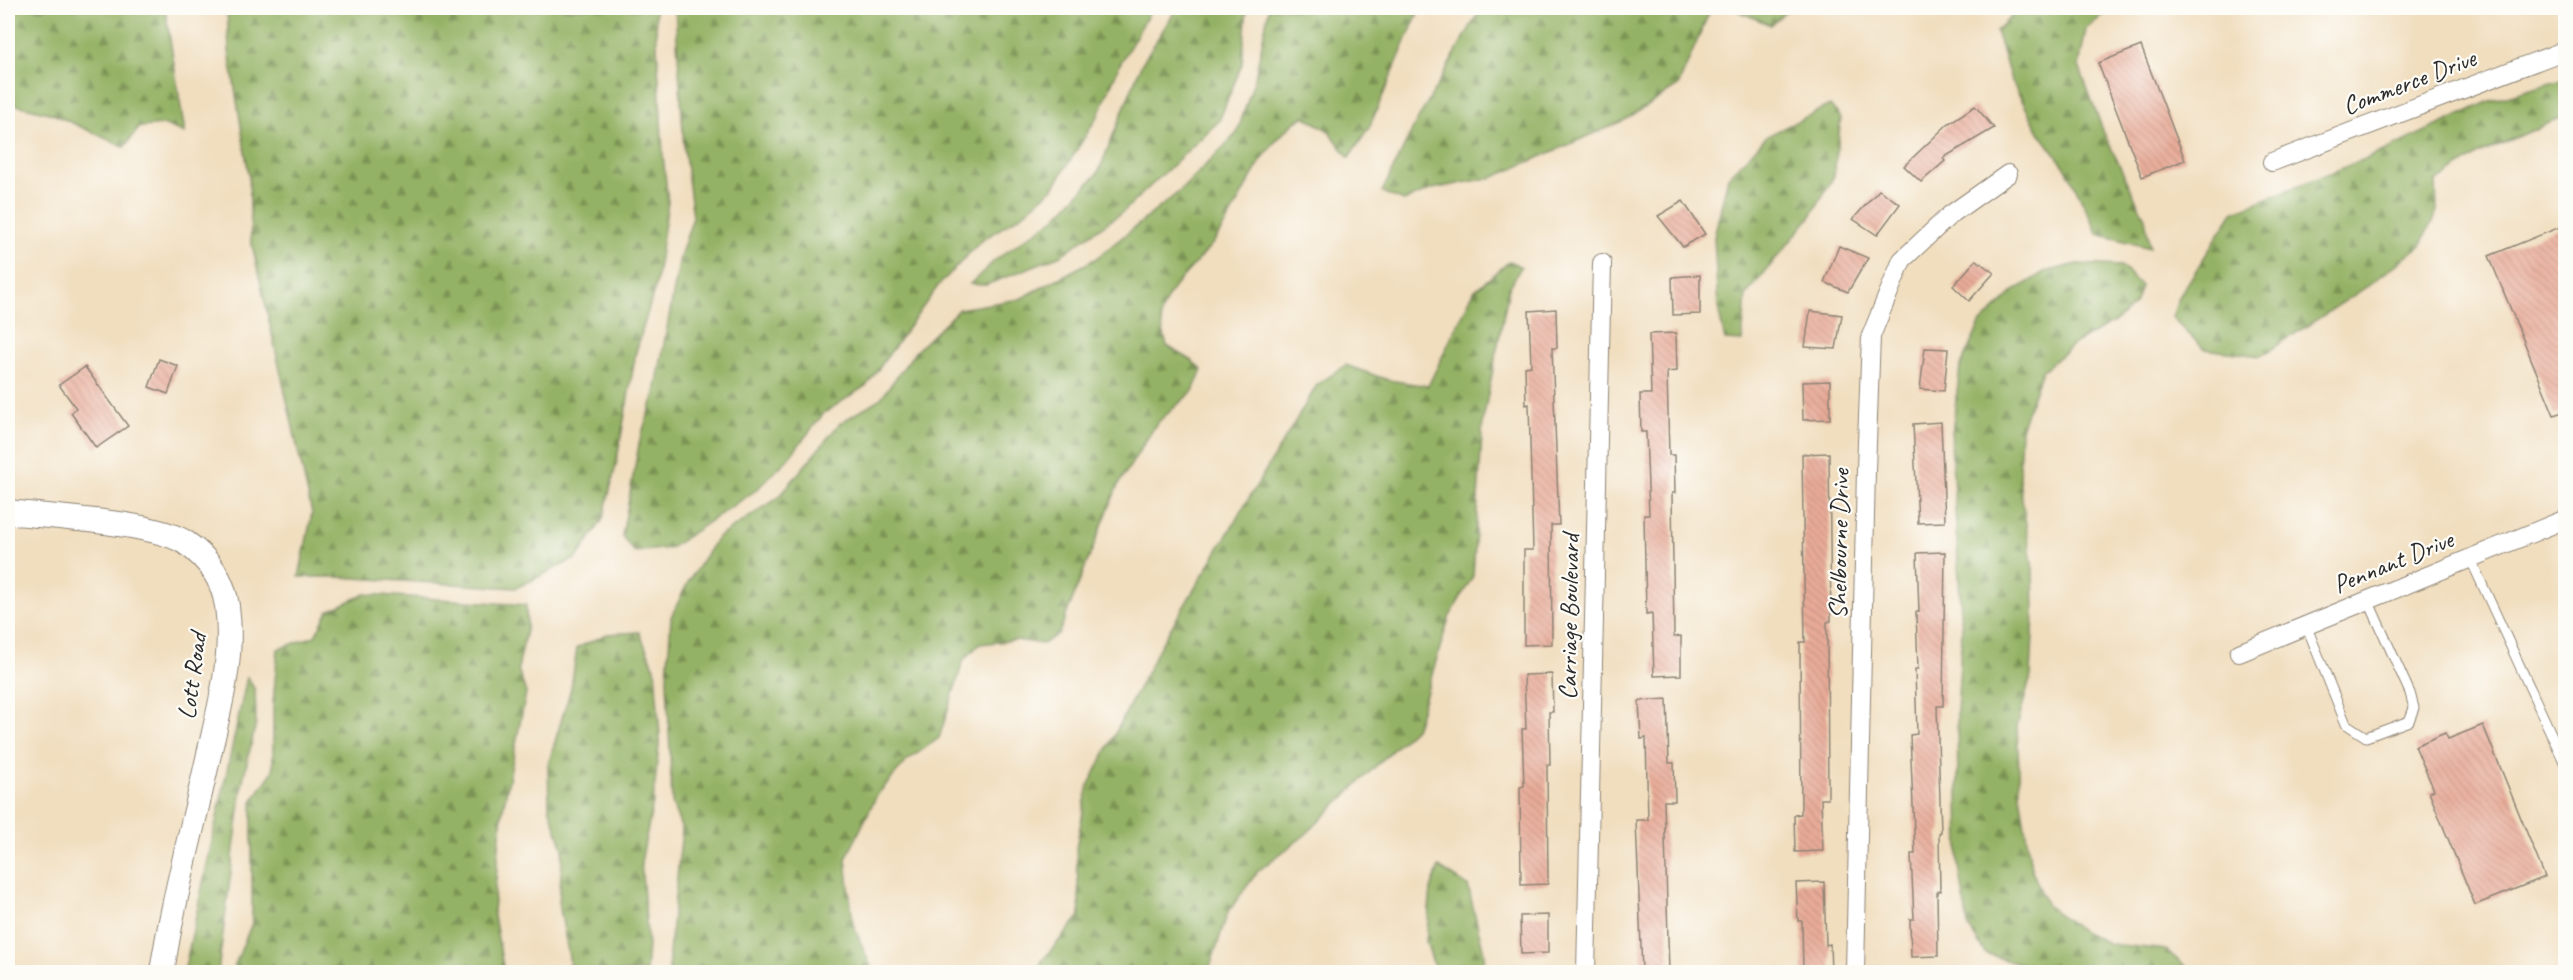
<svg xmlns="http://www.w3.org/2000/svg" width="2573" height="980" viewBox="0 0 2573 980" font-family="Caveat,sans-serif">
<defs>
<pattern id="forest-firs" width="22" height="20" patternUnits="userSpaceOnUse" patternTransform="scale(1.5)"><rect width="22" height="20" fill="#94b265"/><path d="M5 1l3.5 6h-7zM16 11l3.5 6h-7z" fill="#799153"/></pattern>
<pattern id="building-back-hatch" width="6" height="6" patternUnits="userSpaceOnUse" patternTransform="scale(1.5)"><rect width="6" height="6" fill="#e8ab98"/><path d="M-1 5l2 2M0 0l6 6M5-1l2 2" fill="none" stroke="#c79383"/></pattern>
</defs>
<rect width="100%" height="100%" fill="#fdfcf7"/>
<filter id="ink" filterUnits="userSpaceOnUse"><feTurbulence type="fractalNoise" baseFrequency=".0167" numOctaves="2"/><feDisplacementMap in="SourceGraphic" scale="12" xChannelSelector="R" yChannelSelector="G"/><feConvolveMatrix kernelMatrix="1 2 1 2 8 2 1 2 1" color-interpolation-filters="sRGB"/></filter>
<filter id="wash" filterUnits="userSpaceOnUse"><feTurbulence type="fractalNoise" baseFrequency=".008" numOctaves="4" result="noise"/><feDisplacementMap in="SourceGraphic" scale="24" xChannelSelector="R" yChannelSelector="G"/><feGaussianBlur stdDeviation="1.35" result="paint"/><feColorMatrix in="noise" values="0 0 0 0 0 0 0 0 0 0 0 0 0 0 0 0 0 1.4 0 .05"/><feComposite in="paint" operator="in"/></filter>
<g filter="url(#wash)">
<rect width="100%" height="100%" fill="#f1debf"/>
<!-- forest -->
<g fill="url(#forest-firs)" stroke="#606e48" stroke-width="1.5">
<path d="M8,8H165L185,133L165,125L140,127L124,147L53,114L8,103Z"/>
<path d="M227,8H655L663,155L668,202L656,284L636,352L616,465L603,519L577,558L516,588L337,577H299L312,513L251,240L249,176L229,51Z"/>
<path d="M675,8H1152L1120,64L1098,116L1053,188L1023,214L981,241L938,286L867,385L824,413L787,460L755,491L670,548L634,552L622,536L640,439L655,393L680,257L693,217L684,148Z"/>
<path d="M1177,8H1247L1242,64L1219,121L1124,211L1061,255L986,285L970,284L994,261L1056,217L1098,173L1142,63Z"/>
<path d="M1269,8H1420L1369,128L1349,158L1329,131L1304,116C1254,149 1244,204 1209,248C1191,270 1168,286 1161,315C1160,323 1165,337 1167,346L1190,359L1202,370L1193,391L1157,423L1118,485L1059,633L1043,644L1016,640L980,644L964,659L939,738L908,760L877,795L846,859L853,924L873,972H669V953L682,830L672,803L667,679L671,617L688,582L717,538L778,498L840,423L881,398L915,352L959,309L1020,299L1095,259L1180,191L1237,133L1255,78Z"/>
<path d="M1481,8H1711L1678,86L1623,121L1494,177L1432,189L1404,201L1382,192L1413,128Z"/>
<path d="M1739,8H1789L1771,25L1738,11Z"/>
<path d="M2021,8H2112L2086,29L2079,66L2104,133L2145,218L2150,248L2098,234L2067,170L2039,132L2011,80L1996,31Z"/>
<path d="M2565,79V116L2479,154L2436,183L2437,211L2420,246L2368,286L2261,356L2204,349L2172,317L2179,297L2233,212L2375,155L2490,101Z"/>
<path d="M1830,105L1841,118L1834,176L1811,216L1746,295L1742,341L1725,340L1718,308L1714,237L1728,177L1767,136Z"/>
<path d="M1510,261L1521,267L1509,288L1483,420L1473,576L1449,618L1416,727L1305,835L1258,871L1228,912L1210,967L1202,972H1039L1041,962L1080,916L1076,848L1088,786L1160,646L1317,385L1346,365L1388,380L1428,386L1474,291Z"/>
<path d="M2078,264L2121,266L2141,286L2135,304L2113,323L2077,342L2042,371L2021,429L2019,480L2033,569L2034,612L2031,676L2017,726L2020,793L2031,868L2047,906L2084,932L2110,944L2166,950L2192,972H2042L1985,953L1968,926L1959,866L1957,712L1962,630L1951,441L1960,367L1980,324L2014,291L2044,272Z"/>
<path d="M365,594L526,605L527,626L518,669L526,693L502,814L493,911L504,972H232L252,923V801L273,771V703L278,649L315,636L328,611Z"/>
<path d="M639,632L655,669L660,736L653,803L641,862L648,944L646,972H563L570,963L559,903L563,848L549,807L548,765L571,688L577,648L607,634Z"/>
<path d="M247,677L255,690L256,723L243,780L218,972H184Z"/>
<path d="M1439,867L1468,886L1484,953L1485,972H1436L1426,941L1431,889Z"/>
</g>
<g id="blocks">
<!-- building -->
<g fill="url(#building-back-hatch)">
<path d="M2141,46L2185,160L2142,177L2098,63Z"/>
<path d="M1975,106L1994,128L1943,158L1945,161L1921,182L1904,166L1949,123Z"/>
<path d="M1879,190L1900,204L1877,235L1853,219Z"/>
<path d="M1683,201L1705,234L1683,247L1658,216Z"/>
<path d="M2565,225V411L2554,415L2489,256Z"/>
<path d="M1839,246L1868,258L1848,292L1824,282Z"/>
<path d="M1976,260L1994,273L1969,301L1953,286Z"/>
<path d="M1700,275V314L1673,315L1672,277Z"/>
<path d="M1556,309L1557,348H1552L1559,525H1551L1552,644L1524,645V550H1533L1529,404L1526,405L1525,367L1531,366L1529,311Z"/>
<path d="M1810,311L1842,315L1836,349L1805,347Z"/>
<path d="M1676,333L1677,371L1667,372L1669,455H1674L1675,493H1672L1674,637L1681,636V675L1654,676L1652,613L1646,614L1644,515H1649L1646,432H1641L1640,394H1651L1649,334Z"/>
<path d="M1925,348L1948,349L1944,391L1920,389Z"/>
<path d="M159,359L178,366L168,394L149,387Z"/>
<path d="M85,367L128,426L96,448L71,413L76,408L59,385Z"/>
<path d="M1830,381V419L1803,420L1802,382Z"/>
<path d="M1941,422L1945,522L1918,523L1913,424Z"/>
<path d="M1829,453L1831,621L1827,622L1828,799H1821L1823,851L1795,852L1794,815L1801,814L1800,642H1805L1802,454Z"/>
<path d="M1945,552L1943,706H1937L1941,832L1939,833L1940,891H1937L1938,956L1911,957L1910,919H1914L1911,854H1915L1910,735L1917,734L1915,669H1918L1916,612H1919L1917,553Z"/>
<path d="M1552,674L1553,712H1549L1550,765H1547L1548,884L1521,885L1520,787L1524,786L1522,729H1526L1524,675Z"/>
<path d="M1667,699L1669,763H1674L1675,801H1664L1669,972H1642L1636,820H1648L1646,738L1641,739L1639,701Z"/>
<path d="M2483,725L2545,877L2475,905L2429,792L2434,790L2415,746L2445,733L2448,739Z"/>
<path d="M1824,882L1826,945L1830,944L1831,972H1803L1802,921H1798L1796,883Z"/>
<path d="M1548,915V953L1521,954L1520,916Z"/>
</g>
</g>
</g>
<g filter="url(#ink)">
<use href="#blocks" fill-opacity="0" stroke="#8e8475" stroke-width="1.5"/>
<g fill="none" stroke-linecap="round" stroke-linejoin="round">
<!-- lane casing -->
<g stroke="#8e8475" stroke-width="11">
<g id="lane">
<path d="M2470,558L2566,766"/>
<path d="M2306,625L2346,724L2366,737L2409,721L2414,708L2410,693L2368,600"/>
</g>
</g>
<!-- street casing -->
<g stroke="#8e8475" stroke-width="20">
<g id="street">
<path d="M2272,162L2566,50"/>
<path d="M2239,653L2566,519"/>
<path d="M1586,972L1602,263"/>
<path d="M1855,972L1866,470L1871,336L1902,260L1950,215L2008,174"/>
</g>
</g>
<!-- secondary casing -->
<g stroke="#8e8475" stroke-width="26">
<path id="secondary" d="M8,512C48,517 156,522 186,543C208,558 223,579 227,606C234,656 220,706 209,754C193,827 173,899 162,972"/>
</g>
<!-- lane -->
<use href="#lane" stroke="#fff" stroke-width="9"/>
<!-- street -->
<use href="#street" stroke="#fff" stroke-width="18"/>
<!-- secondary -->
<use href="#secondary" stroke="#fff" stroke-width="24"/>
</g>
</g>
<g text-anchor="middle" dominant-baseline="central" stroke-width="4.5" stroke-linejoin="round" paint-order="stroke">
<!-- street labels -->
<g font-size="26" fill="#2b2b2b" stroke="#fdfcf7">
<text transform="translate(2409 82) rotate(-21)">Commerce Drive</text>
<text transform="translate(1839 544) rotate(-89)">Shelbourne Drive</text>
<text transform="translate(2393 562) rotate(-22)">Pennant Drive</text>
<text transform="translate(1569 617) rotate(-89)">Carriage Boulevard</text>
<text transform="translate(192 676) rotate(-82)">Lott Road</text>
</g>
</g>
<!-- margin -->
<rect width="2573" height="980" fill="none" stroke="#fdfcf7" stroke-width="30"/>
</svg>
